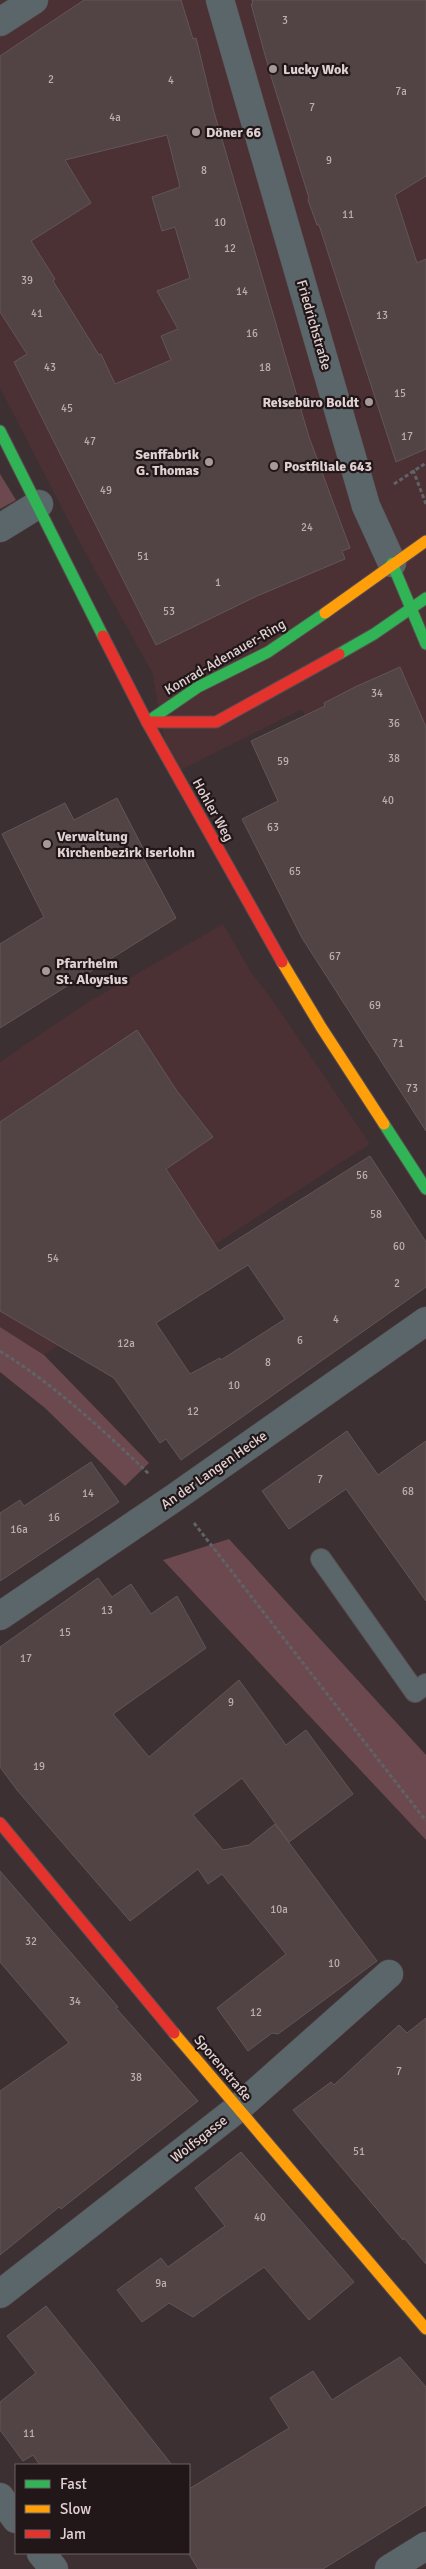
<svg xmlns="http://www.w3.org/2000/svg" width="426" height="2569" viewBox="0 0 426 2569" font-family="Signika,sans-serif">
<rect width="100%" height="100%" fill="#3c3032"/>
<!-- built -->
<g fill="#4b3034">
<path d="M0,0H426V971L302,709L171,775L152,672L80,543L0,388Z"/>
<path d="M223,924L251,972L274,1002L370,1144L44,1355L0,1327V1062L85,1004Z"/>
</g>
<!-- green -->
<g fill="#6c494f">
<path d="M0,474L16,500L0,509Z"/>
<path d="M0,1327L44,1355L149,1463L125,1486L45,1408L0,1372Z"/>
<path d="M229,1539L426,1755V1840L163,1560Z"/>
</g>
<!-- building -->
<g fill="#524345" stroke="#625658" fill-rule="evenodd">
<path d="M84,0H181L193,39L196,38L214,112L309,437L350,548L342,551L345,559L257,596L156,645L14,362L27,354L0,312V56ZM167,135L180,187L152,197L162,231L175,227L190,278L157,291L178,329L161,336L171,360L115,384L101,354L99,355L53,281L55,279L31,241L91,203L65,160Z"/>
<path d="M252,0H426V176L395,195L417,263L426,259V449L396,462L319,225H317L308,200L309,198L270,73L251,4H253Z"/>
<path d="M400,667L426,727V1131L302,938L242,819L278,801L251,741L325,706L324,703L355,687Z"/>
<path d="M117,798L146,854L142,855L176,918L0,1028V944L44,917L2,834L65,803L74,820Z"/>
<path d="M137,1030L177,1091L213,1137L166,1169L219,1251L370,1156L426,1242V1287L181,1460L166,1439L160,1443L114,1378L0,1311V1122ZM248,1265L285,1319L221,1360L220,1358L190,1374L156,1323Z"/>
<path d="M347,1431L378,1475L426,1441V1601L346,1489L289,1529L262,1491Z"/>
<path d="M91,1462L119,1502L0,1581V1513L20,1500L24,1506Z"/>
<path d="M98,1578L112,1597L131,1584L151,1614L177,1596L206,1648L113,1714L149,1757L239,1680L286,1745L306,1730L353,1794L289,1842L242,1778L193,1815L223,1850L249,1845L275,1824L377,1961L278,2034L272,2033L248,2051L217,2008L286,1954L222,1874L208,1884L198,1869L130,1921L17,1790L0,1767V1647Z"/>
<path d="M0,1871L118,2007L116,2008L198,2101L61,2209L59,2207L0,2255V2091L69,2043L0,1962Z"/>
<path d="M426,2018V2264L404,2238L403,2240L293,2110L331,2082L334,2085L399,2025L407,2033Z"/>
<path d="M241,2152L354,2282L309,2320L264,2267L193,2317L169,2303L142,2322L117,2290L161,2258L168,2267L225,2226L195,2188Z"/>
<path d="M46,2306L95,2367L172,2465H40L33,2455L23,2461L0,2430V2402L36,2373L7,2336Z"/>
<path d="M400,2357L426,2387V2505L323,2569H198L189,2554V2489L289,2428L270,2398L313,2371L332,2400Z"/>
</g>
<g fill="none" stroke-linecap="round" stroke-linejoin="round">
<!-- lane casing -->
<g stroke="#594e50" stroke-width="22">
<path id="lane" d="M321,1559L415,1692L426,1684"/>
</g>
<!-- street casing -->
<g stroke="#594e50" stroke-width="29">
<g id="street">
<path d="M220,0L366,506L392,563"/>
<path d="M0,22L34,0"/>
<path d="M0,528L39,504"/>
<path d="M0,1616L174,1498L426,1321"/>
<path d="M0,2294L237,2109L389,1974"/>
<path d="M0,2497L16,2519"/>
<path d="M41,2553L54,2569"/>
<path d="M389,2569L426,2546"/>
</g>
</g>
<!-- fast casing -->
<g stroke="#594e50" stroke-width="13">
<g id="fast">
<path d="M0,431L103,636"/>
<path d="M392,563L426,644"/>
<path d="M339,654L374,634L426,598"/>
<path d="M147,722L198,687L268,652L325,613"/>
<path d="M384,1124L426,1189"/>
</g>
</g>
<!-- slow casing -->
<g stroke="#594e50" stroke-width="13">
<g id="slow">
<path d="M325,613L426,541"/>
<path d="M282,962L321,1027L384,1124"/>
<path d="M174,2033L426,2329"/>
</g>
</g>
<!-- jam casing -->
<g stroke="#594e50" stroke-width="13">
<g id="jam">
<path d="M103,636L147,722L282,962"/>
<path d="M147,722H216L339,654"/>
<path d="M0,1823L174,2033"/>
</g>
</g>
<!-- path -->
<g stroke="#5f6367" stroke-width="3" stroke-dasharray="4 2.5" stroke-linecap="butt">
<path d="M413,470L426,504"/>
<path d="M394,484L426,463"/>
<path d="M0,1351C56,1386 102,1429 150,1475"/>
<path d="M194,1523L426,1821"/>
</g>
<!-- lane -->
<use href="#lane" stroke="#5a666a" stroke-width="20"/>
<!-- street -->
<use href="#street" stroke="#5a666a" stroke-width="28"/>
<!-- fast -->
<use href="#fast" stroke="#30b455" stroke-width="11"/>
<!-- slow -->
<use href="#slow" stroke="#ff9f0a" stroke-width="11"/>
<!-- jam -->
<use href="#jam" stroke="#e5322d" stroke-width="11"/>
</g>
<!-- markers -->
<g fill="#a7999a" stroke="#211618" stroke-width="2">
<circle cx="273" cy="69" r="5"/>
<circle cx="196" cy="132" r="5"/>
<circle cx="369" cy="402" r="5"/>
<circle cx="209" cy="462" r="5"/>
<circle cx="274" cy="466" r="5"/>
<circle cx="47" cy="844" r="5"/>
<circle cx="46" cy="971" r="5"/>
</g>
<g text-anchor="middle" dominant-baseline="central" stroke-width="4.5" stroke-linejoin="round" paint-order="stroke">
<!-- number labels -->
<g font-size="11" fill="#bcaeaf">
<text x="285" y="20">3</text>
<text x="51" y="79">2</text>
<text x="171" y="80">4</text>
<text x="401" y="91">7a</text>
<text x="312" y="107">7</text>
<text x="115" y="117">4a</text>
<text x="329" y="160">9</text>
<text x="204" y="170">8</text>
<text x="348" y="214">11</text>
<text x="220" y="222">10</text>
<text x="230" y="248">12</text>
<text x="27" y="280">39</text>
<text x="242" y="291">14</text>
<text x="37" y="313">41</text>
<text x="382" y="315">13</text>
<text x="252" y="333">16</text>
<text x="50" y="367">43</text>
<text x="265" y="367">18</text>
<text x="400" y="393">15</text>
<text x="67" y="408">45</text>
<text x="407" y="436">17</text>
<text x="90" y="441">47</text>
<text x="106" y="490">49</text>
<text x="307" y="527">24</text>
<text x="143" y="556">51</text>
<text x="218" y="582">1</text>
<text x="169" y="611">53</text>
<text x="377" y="693">34</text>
<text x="394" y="723">36</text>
<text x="394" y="758">38</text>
<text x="283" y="761">59</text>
<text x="388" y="800">40</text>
<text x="273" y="827">63</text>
<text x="295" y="871">65</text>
<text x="335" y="956">67</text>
<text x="375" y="1005">69</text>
<text x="398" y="1043">71</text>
<text x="412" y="1088">73</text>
<text x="362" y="1175">56</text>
<text x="376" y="1214">58</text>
<text x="399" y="1246">60</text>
<text x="53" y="1258">54</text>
<text x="397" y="1283">2</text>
<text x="336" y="1319">4</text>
<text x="300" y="1340">6</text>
<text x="126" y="1343">12a</text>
<text x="268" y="1362">8</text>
<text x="234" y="1385">10</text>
<text x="193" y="1411">12</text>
<text x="320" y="1479">7</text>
<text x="408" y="1491">68</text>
<text x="88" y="1493">14</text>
<text x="54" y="1517">16</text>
<text x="19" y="1529">16a</text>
<text x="107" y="1610">13</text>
<text x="65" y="1632">15</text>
<text x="26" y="1658">17</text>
<text x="231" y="1702">9</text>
<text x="39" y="1766">19</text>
<text x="279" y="1909">10a</text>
<text x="31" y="1941">32</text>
<text x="334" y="1963">10</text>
<text x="75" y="2001">34</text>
<text x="256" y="2012">12</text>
<text x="399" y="2071">7</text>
<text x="136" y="2077">38</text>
<text x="359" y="2151">51</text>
<text x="260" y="2217">40</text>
<text x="161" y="2283">9a</text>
<text x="29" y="2433">11</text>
</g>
<!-- poi labels -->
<g font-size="14" font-weight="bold" fill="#e0d1d2" stroke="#211618" text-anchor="start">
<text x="283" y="69">Lucky Wok</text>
<text x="206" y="132">Döner 66</text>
<text x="359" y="402" text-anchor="end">Reisebüro Boldt</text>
<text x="199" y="454" text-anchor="end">Senffabrik<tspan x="199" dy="16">G. Thomas</tspan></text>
<text x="284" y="466">Postfiliale 643</text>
<text x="57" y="836">Verwaltung<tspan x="57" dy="16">Kirchenbezirk Iserlohn</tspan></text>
<text x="56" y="963">Pfarrheim<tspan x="56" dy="16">St. Aloysius</tspan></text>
</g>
<!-- street labels -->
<g font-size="14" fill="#e0d1d2" stroke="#211618">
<text transform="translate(314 325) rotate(74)">Friedrichstraße</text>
<text transform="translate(225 657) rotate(-30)">Konrad-Adenauer-Ring</text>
<text transform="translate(213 810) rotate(61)">Hohler Weg</text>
<text transform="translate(214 1470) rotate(-35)">An der Langen Hecke</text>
<text transform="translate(223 2068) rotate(50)">Sporenstraße</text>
<text transform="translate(199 2139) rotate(-38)">Wolfsgasse</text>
</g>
</g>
<!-- legend -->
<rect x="15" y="2464" width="175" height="90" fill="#211618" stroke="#6d6162"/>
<rect x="25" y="2480" width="25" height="8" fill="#30b455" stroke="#6d6162"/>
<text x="60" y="2489" font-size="15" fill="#e0d1d2">Fast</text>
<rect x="25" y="2505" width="25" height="8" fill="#ff9f0a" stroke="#6d6162"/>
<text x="60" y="2514" font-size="15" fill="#e0d1d2">Slow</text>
<rect x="25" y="2530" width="25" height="8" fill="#e5322d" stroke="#6d6162"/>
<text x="60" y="2539" font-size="15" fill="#e0d1d2">Jam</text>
</svg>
